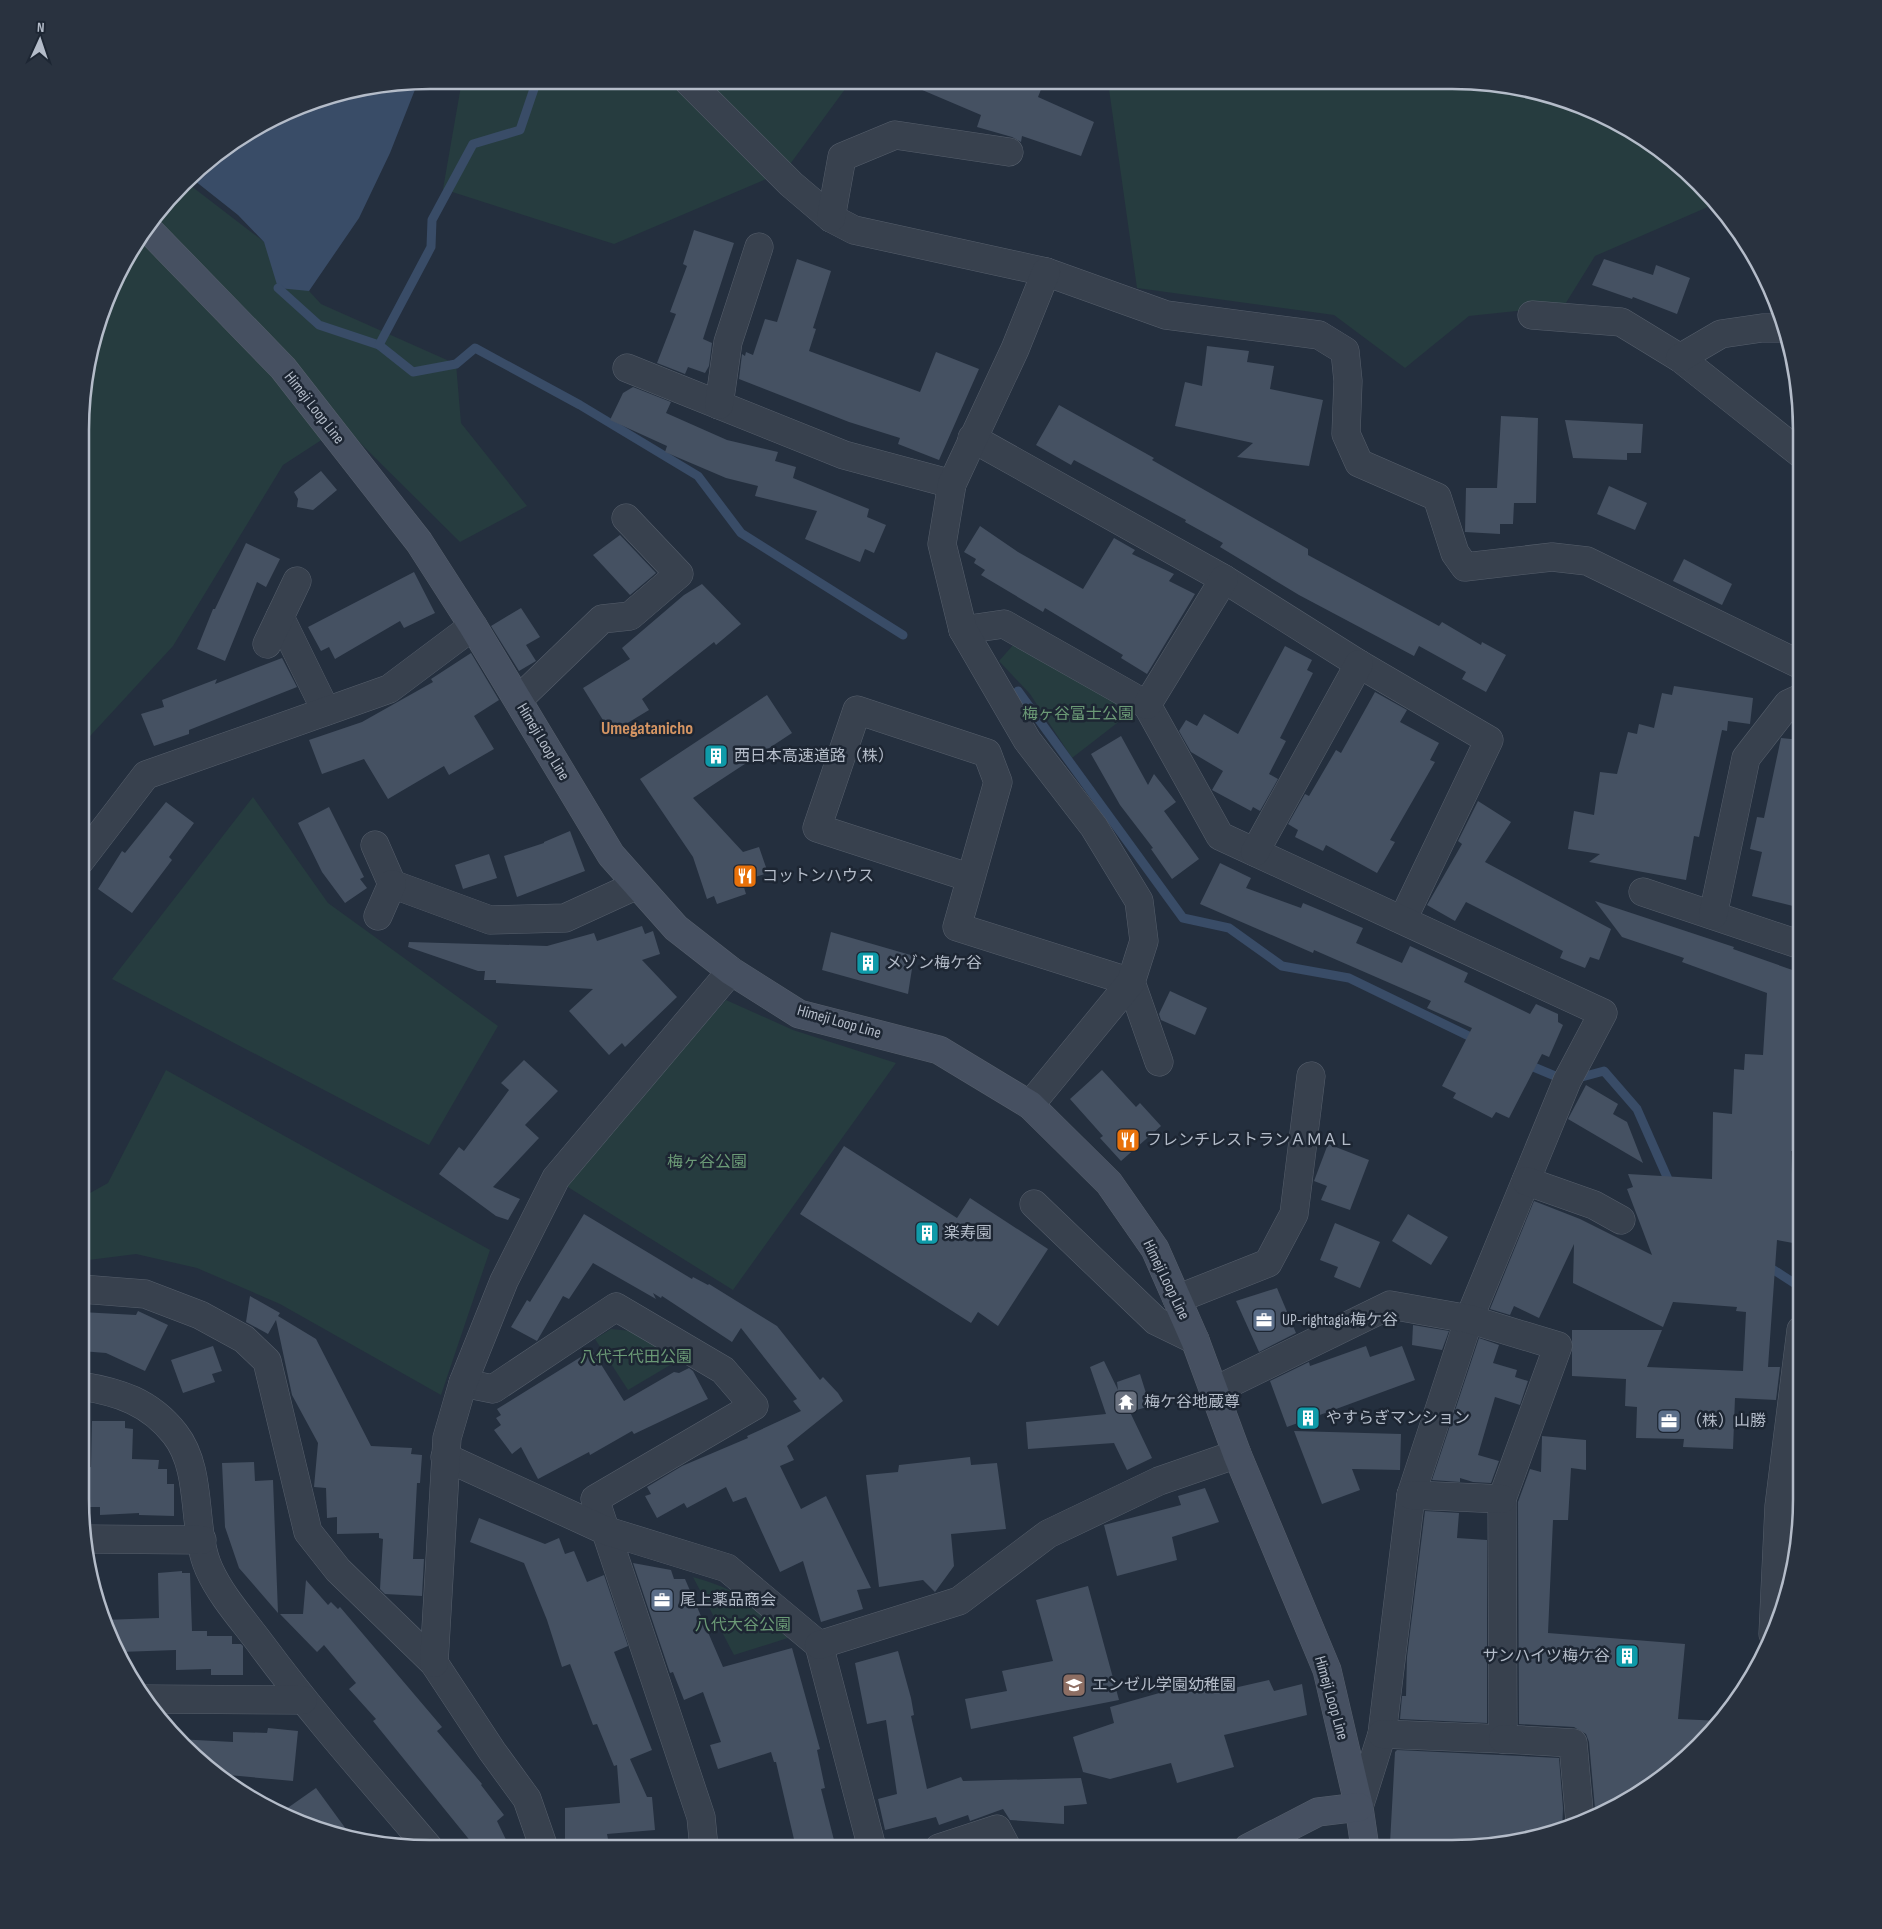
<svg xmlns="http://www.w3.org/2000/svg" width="1882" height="1929" viewBox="0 0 1882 1929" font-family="'Sofia Sans Condensed','Noto Sans JP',sans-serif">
<rect width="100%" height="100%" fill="#242f3e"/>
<!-- green -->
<g fill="#263c3f">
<path d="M462,80L851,81L785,171L614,244L443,189Z"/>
<path d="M1108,82L1498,83L1564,98L1627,127L1683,167L1717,203L1595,256L1564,306L1469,316L1405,368L1334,315L1137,288Z"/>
<path d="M186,182L263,241L321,304L456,364L461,423L527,506L460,542L343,426L283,465L173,646L80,747V430L87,362L127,255Z"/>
<path d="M1014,644L1117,702L1121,720L1072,758L1030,694L999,661Z"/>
<path d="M253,797L328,903L498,1026L429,1145L112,979Z"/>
<path d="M726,1000L793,1030L896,1063L733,1290L563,1184L617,1119Z"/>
<path d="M166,1070L490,1250L441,1395L280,1304L197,1268L136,1254L81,1261V1198L108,1183Z"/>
<path d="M611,1329L642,1332L682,1358L628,1390L595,1339Z"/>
<path d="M693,1577C742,1591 753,1603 788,1638L734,1655Z"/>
</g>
<!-- water -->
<path fill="#394c67" d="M418,82L390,153L359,218L309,291L278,288L264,242L238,215L190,177L199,167L255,127L317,99Z"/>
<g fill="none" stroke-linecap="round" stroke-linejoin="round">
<!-- stream -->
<g stroke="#394c67" stroke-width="9">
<path d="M278,288L319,325L379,345L413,372L456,364L475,348L580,405L698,476L741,533L903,635"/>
<path d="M379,345L431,247L432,220L473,144L520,130L537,80"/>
<path d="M1018,691L1183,918L1229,928L1282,966L1349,978L1479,1041"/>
<path d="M1524,1063L1567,1081L1604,1071L1637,1109L1671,1186"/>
<path d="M1766,1265L1794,1283"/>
</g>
</g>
<!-- building -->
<g fill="#455162">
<path d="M901,81L1044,82L1038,97L1094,122L1081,156L1022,136L1021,142L1012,137L977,127L981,115Z"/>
<path d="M694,230L734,243L703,339L712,343L709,366L705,373L688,367L685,374L657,363L676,314L670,312L687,266L683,264Z"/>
<path d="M797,259L831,271L813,328L816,329L809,351L920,392L936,352L979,369L939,460L898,444L900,438L849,422L739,379L742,354L745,356L746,352L753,355L765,319L777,322Z"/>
<path d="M1604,259L1653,275L1656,265L1690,278L1677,314L1633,297L1632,299L1592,285Z"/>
<path d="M1207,346L1249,351L1247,362L1274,366L1270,389L1323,400L1309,466L1237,457L1253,443L1175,426L1185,382L1202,386Z"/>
<path d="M633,387L671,402L666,413L727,440L778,452L775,461L796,467L793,478L869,509L867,517L886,525L874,553L865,549L860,562L805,539L817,511L755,496L758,486L726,478L665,452L667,446L610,420L623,393Z"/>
<path d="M1059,405L1154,458L1152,460L1308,549V555L1439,626L1442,622L1481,645L1482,642L1506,655L1486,692L1462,679L1466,672L1419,646L1414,656L1299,595L1220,547L1223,543L1185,522L1186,520L1074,460L1071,465L1036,445Z"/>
<path d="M1501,416L1538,418L1536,503H1514L1513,524H1500V534L1465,532L1466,488H1497Z"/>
<path d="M1565,420L1643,424L1641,453H1627V460L1573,458Z"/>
<path d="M321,471L337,490L313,510L297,507L298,499L294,492Z"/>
<path d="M1609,486L1647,503L1635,530L1597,514Z"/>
<path d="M980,526L1018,552L1083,589L1114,538L1135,550L1132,554L1174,574L1169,581L1195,594L1147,674L1121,658L1123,655L1045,608L1043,612L981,575L985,570L974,563L976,559L964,552Z"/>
<path d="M620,535L656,573L630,595L593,555Z"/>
<path d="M246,543L280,559L266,587L257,582L225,661L197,649L213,609H215Z"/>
<path d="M1684,559L1732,584L1722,605L1673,581Z"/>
<path d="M414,572L435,613L404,628L400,621L335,659L329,647L321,651L308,627Z"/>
<path d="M702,584L741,624L716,645L714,642L642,699L649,710L611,733L583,688L630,659L622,648L684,595Z"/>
<path d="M521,608L540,637L526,645L536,661L519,671L491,626Z"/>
<path d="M1285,646L1312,660L1307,670L1313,673L1280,738L1286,741L1269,774L1278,779L1260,811L1253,807L1251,811L1212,790L1223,771L1191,752L1179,731L1186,720L1197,726L1204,714L1238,734Z"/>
<path d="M471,653L499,700L474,716L494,749L449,775L444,766L388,799L364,759L322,774L309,740L362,722L433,682L431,679Z"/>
<path d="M282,658L297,687L189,730V734L154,746L141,714L164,707L162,700L217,679L215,684Z"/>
<path d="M1674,686L1753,698L1750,724L1728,721L1727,731L1722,730L1699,837L1694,836L1686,880L1589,862L1600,854L1568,849L1574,811L1594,815L1600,772L1617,774L1628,732L1637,734L1639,724L1654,728L1662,693L1672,695Z"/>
<path d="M1375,692L1407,710L1400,722L1439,743L1430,760L1435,762L1390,840L1395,842L1377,873L1326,845L1323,851L1295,837L1298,830L1288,824L1305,794L1309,796L1336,750L1341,753Z"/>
<path d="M767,695L792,733L693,798L743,852L759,847L768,873L742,881L746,894L717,904L714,896L707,899L693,857L640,779Z"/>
<path d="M1121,736L1148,785L1154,774L1176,802L1164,811L1199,859L1172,879L1151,849L1153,848L1120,805L1091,754Z"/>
<path d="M1781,738L1801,740V908L1752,896L1762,852L1750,849L1757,817L1764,818Z"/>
<path d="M1478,801L1511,822L1485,862L1611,929L1599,960L1590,957L1585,968L1560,958L1563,951L1466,902L1455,921L1427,905L1462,844L1458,841Z"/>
<path d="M166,802L194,823L169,857L172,860L132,913L98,889L122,851L125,853Z"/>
<path d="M329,807L364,877L360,879L367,888L345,903L322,872L298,823Z"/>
<path d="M570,831L585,871L517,897L504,856L544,843V842Z"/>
<path d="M489,854L497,878L463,889L455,865Z"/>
<path d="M1220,863L1251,878L1246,888L1301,908L1303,903L1363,928L1356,943L1402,963L1410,946L1468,973L1464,982L1530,1014L1536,1004L1558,1014V1022L1563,1025L1549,1057L1542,1054L1509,1118L1496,1112L1492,1118L1453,1098L1456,1093L1442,1086L1472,1028L1427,1008L1431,1001L1314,950L1313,953L1200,904Z"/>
<path d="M1595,901L1734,947L1733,949L1801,973V1151H1791L1793,1198L1800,1199L1793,1243L1777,1240L1768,1367H1780L1776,1400L1735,1398L1733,1449L1683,1447L1684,1439L1636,1438L1637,1407L1625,1406L1626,1379L1572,1376V1330H1662L1647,1367L1743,1371L1746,1312L1736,1311L1737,1307L1673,1302L1663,1327L1573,1283L1574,1244L1539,1318L1514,1306L1510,1315L1490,1309L1534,1201L1580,1219L1652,1255L1627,1189L1633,1187L1628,1174L1712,1179L1713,1112L1732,1114L1734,1069L1744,1070L1745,1054L1763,1055L1767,993L1682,962L1684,958L1622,937Z"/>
<path d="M642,926L645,934L653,931L660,954L642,960L677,997L625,1047L622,1043L609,1055L569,1011L593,989L496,983V980H484L485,971H478L408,947L409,942L547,946L594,933L597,941Z"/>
<path d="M831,932L914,956L908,994L822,970Z"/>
<path d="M1170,991L1207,1008L1195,1035L1161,1020L1159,1014Z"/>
<path d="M524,1060L558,1091L525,1125L539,1138L493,1187L520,1199L508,1220L496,1216L439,1174L459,1147L464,1151L509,1090L501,1083Z"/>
<path d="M1102,1070L1136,1107L1140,1103L1161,1126L1121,1161L1100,1138L1103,1136L1070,1099Z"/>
<path d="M1586,1085L1618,1104L1613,1114L1627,1122L1643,1163L1568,1119Z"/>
<path d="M1328,1144L1369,1160L1350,1210L1321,1200L1327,1186L1314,1181Z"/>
<path d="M844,1146L957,1218L970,1198L1048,1249L998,1326L978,1312L971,1323L800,1214Z"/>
<path d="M584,1214L692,1279L693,1277L708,1285L709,1284L777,1326L820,1380L823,1377L838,1393L843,1401L787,1446L794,1460L780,1466L801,1509L826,1496L871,1588L857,1590L863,1609L821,1622L803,1561L780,1572L746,1497L733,1502L726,1487L687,1508L684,1503L657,1518L645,1496L651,1494L647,1487L682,1466L748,1438L747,1436L801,1411L793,1401L797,1399L741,1328L732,1342L662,1296L661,1298L653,1293L656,1299L593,1263L569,1299L563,1296L537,1341L511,1327L527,1300L530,1302Z"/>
<path d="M1408,1214L1448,1237L1431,1265L1392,1241Z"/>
<path d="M1335,1223L1380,1242L1360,1288L1334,1277L1338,1267L1320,1260Z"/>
<path d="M1277,1288L1296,1333L1259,1352L1236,1301Z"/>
<path d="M250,1296L280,1313L278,1316L316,1339L371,1446L412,1448L411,1454L422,1455L420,1483H417L413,1559H424L422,1596L385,1594L380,1589L383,1539L379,1538V1533L337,1534V1517L327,1518L326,1488L314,1487L318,1443L292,1395L276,1320L268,1334L246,1322Z"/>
<path d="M138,1311L168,1325L145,1371L106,1353L81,1351V1312L136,1315Z"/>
<path d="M1413,1325L1449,1331L1442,1350L1412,1345Z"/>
<path d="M1479,1338L1499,1345L1493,1363L1517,1370L1515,1377L1528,1381L1520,1405L1495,1397L1478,1455L1499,1461L1491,1483L1473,1482L1460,1478V1482L1432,1480Z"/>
<path d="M213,1346L222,1371L212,1374L215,1382L183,1393L171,1360Z"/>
<path d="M1366,1346L1370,1357L1402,1346L1415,1380L1287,1427L1270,1381L1309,1362L1310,1366Z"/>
<path d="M592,1350L624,1401L674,1372L679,1373L689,1368L693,1371L708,1399L634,1434L632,1431L590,1455L589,1452L538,1479L521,1447L512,1454L494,1430L501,1425L496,1418L501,1415L497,1409Z"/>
<path d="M1104,1361L1118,1390L1117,1382L1140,1374L1150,1406L1130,1412L1152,1458L1127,1470L1114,1443L1028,1449L1026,1422L1106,1414L1090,1367Z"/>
<path d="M92,1421H125V1428L133,1429L132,1459L159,1460L158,1469H167V1484H174V1516L139,1515V1513L100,1515V1507H89L87,1468L91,1467Z"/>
<path d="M1294,1431L1401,1434L1400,1470L1352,1469L1360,1490L1322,1504Z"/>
<path d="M1542,1436L1586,1440V1470L1571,1468L1568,1520H1553L1548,1633L1685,1644L1678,1719L1722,1721L1715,1730L1665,1777L1605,1809H1595L1589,1742L1586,1734L1574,1727L1519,1724L1518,1502L1530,1469L1541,1472Z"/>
<path d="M970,1457L971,1465L997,1463L1006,1529L951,1534L954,1566L935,1592L923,1580L879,1587L866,1475L898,1472L899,1465Z"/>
<path d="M254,1462L255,1481L273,1480L278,1613L239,1568L225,1527L222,1463Z"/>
<path d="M1205,1488L1219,1522L1172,1537L1177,1560L1117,1576L1104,1525L1181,1505L1178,1496Z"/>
<path d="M1425,1511L1459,1513L1457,1538L1487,1540V1723L1400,1719L1402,1696H1406L1407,1657Z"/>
<path d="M479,1518L545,1544L559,1538L565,1554L574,1551L587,1582L604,1575L628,1646L614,1652L652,1750L630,1759L647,1797H652L655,1830L607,1834L608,1839L565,1845V1808L620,1803L617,1765L614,1766L597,1724L593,1725L570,1664L562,1667L547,1620L524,1563L470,1542Z"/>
<path d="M633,1563L671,1570L674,1579H685L723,1667L792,1648L820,1749L817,1750L825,1788L821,1789L836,1848H796L776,1762H774L771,1752L718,1769L710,1745L721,1742L703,1692L684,1700L673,1672L670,1673Z"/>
<path d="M182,1571V1573H190L192,1631H207V1636H232V1644H241L243,1646V1675H211V1669L176,1670V1650L120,1652L103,1620L159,1618L158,1573Z"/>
<path d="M306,1580L328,1605L331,1602L338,1609L340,1607L442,1727L437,1731L482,1784L481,1785L504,1815L497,1821L510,1848H476L373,1721L376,1719L349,1689L356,1683L324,1645L317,1652L280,1614H303Z"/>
<path d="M1088,1586L1119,1700L971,1729L965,1699L1007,1691L1002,1671L1053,1661L1036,1600Z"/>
<path d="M898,1651L911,1698L914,1715L911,1716L927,1789L961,1777L963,1781L1081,1778L1087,1804L1064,1806V1824L1010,1820L1003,1809L970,1821L968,1815L939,1825L936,1817L885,1830L878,1799L897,1794L886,1720L867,1724L855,1663Z"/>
<path d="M1269,1680L1274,1691L1302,1684L1307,1715L1224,1735L1234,1767L1177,1783L1171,1763L1110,1779L1083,1772L1073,1737L1114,1723L1110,1707L1191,1684H1209L1212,1693Z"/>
<path d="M268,1728L298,1731L293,1781L217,1774L199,1762L177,1739L233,1742V1732L267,1733Z"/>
<path d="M1397,1750L1559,1758L1563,1808L1562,1831L1475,1848H1432V1845L1390,1843L1395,1752Z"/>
<path d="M316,1788L354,1840L339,1837L279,1814Z"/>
</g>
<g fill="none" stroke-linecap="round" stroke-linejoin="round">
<!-- street casing -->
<g stroke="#565f6c" stroke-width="29">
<g id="street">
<path d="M688,81L791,184L831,218L854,230L1046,272L1166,315L1319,335L1345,351L1348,381L1346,434L1359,463L1437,497L1455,553L1465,567L1552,557L1587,561L1801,665"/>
<path d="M831,218L842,157L895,135L1009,152"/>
<path d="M1532,315L1621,322L1680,358L1801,454"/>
<path d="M1680,358L1721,334L1762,328H1785"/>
<path d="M627,368L844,455L952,484"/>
<path d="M719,405L728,342L759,247"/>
<path d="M972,438L1224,579L1359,664L1489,740L1403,919"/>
<path d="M280,617L326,711"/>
<path d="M963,630L1004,624L1147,705L1220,836L1603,1013L1567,1081L1469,1319L1411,1495L1382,1734L1359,1807"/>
<path d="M267,644L297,581"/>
<path d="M518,700L602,619L630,616L679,574L626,518"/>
<path d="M1147,705L1224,579"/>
<path d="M375,845L392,884L490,920L565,918L637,885"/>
<path d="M1255,852L1359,664"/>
<path d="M80,861L146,775L389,689L473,626"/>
<path d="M971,878L817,828L857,710L987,753L998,782L957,927L1131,982L1159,1062"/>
<path d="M1643,892L1801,945"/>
<path d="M1713,915L1746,758L1788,704L1801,698"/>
<path d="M378,916L392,884"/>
<path d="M1030,1105L1131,982L1144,941L1139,901L1094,827L1027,740L963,630L942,544L952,484L1015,349L1046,272"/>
<path d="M1526,1181L1594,1205L1621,1220"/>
<path d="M1034,1204L1156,1321L1195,1340"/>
<path d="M81,1289L145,1294L200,1315L244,1339L267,1361L308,1532L338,1570L434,1663L492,1751L527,1799L544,1848"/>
<path d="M1177,1299L1268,1263L1294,1214L1311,1076"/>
<path d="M463,1383L493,1389L616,1307L723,1370L754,1406L595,1499L701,1817L704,1848"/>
<path d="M81,1386C119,1392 150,1402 175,1434C204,1471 191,1529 209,1569C222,1598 245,1622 263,1647C315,1717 373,1782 429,1848"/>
<path d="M1214,1391L1390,1305L1469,1319L1558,1346L1502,1499L1503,1739L1382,1734"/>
<path d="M445,1457L604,1530L727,1568L819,1645L872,1848"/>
<path d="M1411,1495L1502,1499"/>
<path d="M84,1539L202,1540"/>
<path d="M1773,1634L1779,1506L1801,1330"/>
<path d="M819,1645L959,1601L1048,1534L1159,1481L1237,1454"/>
<path d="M434,1663L447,1438L463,1383L504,1281L556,1178L731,971"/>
<path d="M145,1699L303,1700"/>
<path d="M1503,1739L1573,1743L1580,1822"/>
<path d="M939,1848L997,1829L1007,1848"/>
</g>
</g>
<!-- secondary casing -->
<g stroke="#565f6c" stroke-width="29">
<g id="secondary">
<path d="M148,229L283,368L419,542L473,626L611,855L676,928L731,971L799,1014L939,1050L1030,1105L1109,1183L1155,1249L1195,1340L1237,1454L1327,1670L1359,1807L1365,1848"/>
<path d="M1248,1848L1318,1812L1359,1807"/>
</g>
</g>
<!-- street -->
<use href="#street" stroke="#38414e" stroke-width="28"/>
<!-- secondary -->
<use href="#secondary" stroke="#465061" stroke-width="28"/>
</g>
<!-- icons -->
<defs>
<g id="building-square" transform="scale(1.25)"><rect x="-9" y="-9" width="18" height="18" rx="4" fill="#0f9aa8" stroke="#1d2633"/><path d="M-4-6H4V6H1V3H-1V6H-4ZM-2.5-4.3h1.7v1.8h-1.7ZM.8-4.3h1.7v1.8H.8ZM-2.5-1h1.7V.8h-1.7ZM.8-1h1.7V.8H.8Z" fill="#fff"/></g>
<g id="restaurant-square" transform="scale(1.25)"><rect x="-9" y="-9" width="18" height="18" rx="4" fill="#e8710a" stroke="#1d2633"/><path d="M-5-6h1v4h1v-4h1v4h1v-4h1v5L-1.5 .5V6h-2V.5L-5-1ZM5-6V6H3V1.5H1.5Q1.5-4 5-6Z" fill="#fff"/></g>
<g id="office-square" transform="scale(1.25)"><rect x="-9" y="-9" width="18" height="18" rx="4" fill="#5c6f8a" stroke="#1d2633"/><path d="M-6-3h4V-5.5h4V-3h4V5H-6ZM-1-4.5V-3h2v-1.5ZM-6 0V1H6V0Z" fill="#fff"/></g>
<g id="temple-square" transform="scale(1.25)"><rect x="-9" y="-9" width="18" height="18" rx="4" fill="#6b7280" stroke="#1d2633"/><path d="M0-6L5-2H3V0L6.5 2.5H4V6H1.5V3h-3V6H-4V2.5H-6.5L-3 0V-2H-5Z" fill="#fff"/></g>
<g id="school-square" transform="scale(1.25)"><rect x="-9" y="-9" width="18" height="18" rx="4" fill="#8d6e63" stroke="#1d2633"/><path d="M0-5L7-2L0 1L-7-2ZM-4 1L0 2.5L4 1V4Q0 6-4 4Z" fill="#fff"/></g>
</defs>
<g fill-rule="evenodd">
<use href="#building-square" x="716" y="756"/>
<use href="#restaurant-square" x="745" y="876"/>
<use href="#building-square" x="868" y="963"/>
<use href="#restaurant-square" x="1128" y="1140"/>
<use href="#building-square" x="927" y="1233"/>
<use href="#office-square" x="1264" y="1320"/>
<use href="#temple-square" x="1126" y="1402"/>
<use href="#building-square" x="1308" y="1418"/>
<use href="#office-square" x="1669" y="1421"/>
<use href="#office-square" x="662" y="1600"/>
<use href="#building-square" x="1627" y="1656"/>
<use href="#school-square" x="1074" y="1685"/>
</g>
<g text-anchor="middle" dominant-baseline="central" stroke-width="5" stroke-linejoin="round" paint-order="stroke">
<!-- street labels -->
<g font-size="16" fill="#b4bcc9" stroke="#1d2633">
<text transform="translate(314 408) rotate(52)">Himeji Loop Line</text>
<text transform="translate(543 742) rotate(59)">Himeji Loop Line</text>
<text transform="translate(839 1022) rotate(16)">Himeji Loop Line</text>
<text transform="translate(1166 1280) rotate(64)">Himeji Loop Line</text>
<text transform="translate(1331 1698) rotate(74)">Himeji Loop Line</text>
</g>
<!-- park labels -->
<g font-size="16" fill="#6b9a76" stroke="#1d2633">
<text x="1078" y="714">梅ヶ谷富士公園</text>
<text x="707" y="1162">梅ヶ谷公園</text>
<text x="636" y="1357">八代千代田公園</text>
<text x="743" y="1625">八代大谷公園</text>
</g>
<!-- poi labels -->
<g font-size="16" fill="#b4bcc9" stroke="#1d2633" text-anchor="start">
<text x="734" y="756">西日本高速道路（株）</text>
<text x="762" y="876">コットンハウス</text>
<text x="886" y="963">メゾン梅ケ谷</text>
<text x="1146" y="1140">フレンチレストランＡＭＡＬ</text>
<text x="944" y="1233">楽寿園</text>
<text x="1282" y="1320">UP-rightagia梅ケ谷</text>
<text x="1144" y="1402">梅ケ谷地蔵尊</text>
<text x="1326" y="1418">やすらぎマンション</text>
<text x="1686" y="1421">（株）山勝</text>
<text x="680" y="1600">尾上薬品商会</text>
<text x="1610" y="1656" text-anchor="end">サンハイツ梅ケ谷</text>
<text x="1092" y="1685">エンゼル学園幼稚園</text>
</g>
<!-- neighbourhood labels -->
<g font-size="18" font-weight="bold" fill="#d59563" stroke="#1d2633">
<text x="647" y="728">Umegatanicho</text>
</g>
</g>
<!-- crop -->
<path d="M0 0H1882V1929H0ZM430 89H1452A341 341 0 0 1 1793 430V1499A341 341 0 0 1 1452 1840H430A341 341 0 0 1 89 1499V430A341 341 0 0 1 430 89Z" fill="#29323f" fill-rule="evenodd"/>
<path fill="none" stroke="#b4bcc9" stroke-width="2.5" d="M430 89H1452A341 341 0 0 1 1793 430V1499A341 341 0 0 1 1452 1840H430A341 341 0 0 1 89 1499V430A341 341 0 0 1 430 89Z"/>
<!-- north arrow -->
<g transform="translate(40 40) rotate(3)" stroke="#1d2633" stroke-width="4" paint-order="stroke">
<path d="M0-4L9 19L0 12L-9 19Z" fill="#b4bcc9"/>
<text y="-8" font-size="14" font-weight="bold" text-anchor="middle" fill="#b4bcc9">N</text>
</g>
</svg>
